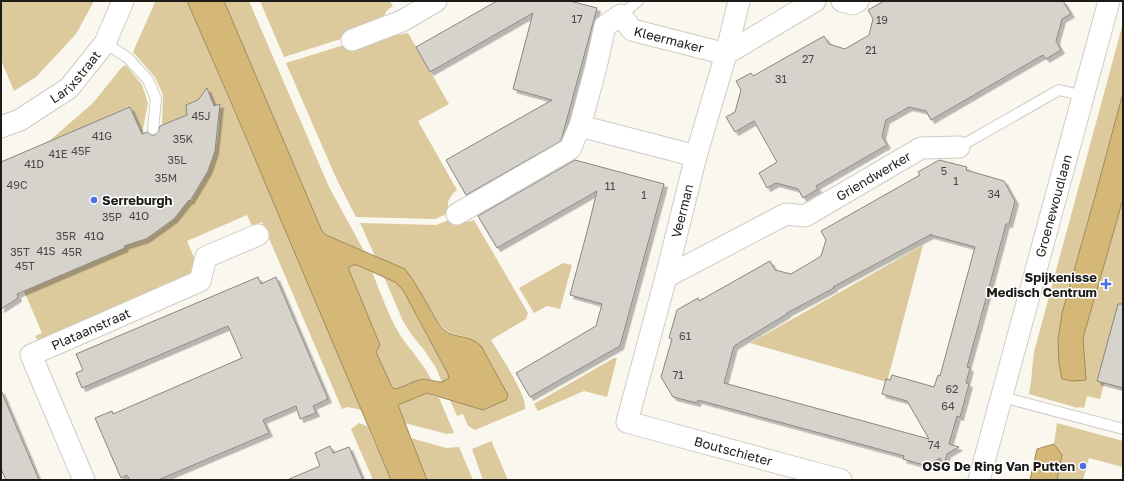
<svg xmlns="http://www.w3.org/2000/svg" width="1124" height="481" viewBox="0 0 1124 481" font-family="'Golos Text',sans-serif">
<defs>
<filter id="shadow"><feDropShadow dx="3.5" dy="3.5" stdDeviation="0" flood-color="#0004"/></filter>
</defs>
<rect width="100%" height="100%" fill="#faf7ef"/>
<!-- green -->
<g fill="#dcc99c">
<path d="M1,1H94L76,34L36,77L14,91L1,60Z"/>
<path d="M155,1H187L362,410L348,407L342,409L262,222L252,226L247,215L187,241L196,262L190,279L39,343L35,336L42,333L24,291L125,247L123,244L146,239L161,229L174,219L187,199L191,201C209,171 223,140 218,105L214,106L207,89L198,100L186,105L187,115L162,125L163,95L155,77L133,52L153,7Z"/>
<path d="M224,1H249L329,187L364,251L326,235L322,231Z"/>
<path d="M260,1H390L393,6C384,11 383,16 385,25L284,57Z"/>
<path d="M1123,23V93L1094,200L1062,313L1085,363L1083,338L1123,199V315L1100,399L1087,396L1084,408L1079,407L1078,408L1029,394C1032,380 1032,366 1034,352Z"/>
<path d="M389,31L398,35L408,33L449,104L418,121L457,190C449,196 446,203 449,213L435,219L356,217L337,180L286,63Z"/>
<path d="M126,65L142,85L148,103L142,134L130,107L48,142L93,103L122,67Z"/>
<path d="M454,218C462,222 466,223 474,220L528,313L526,319L491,340C499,353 528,397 525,409L475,430L468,426L463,414L457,416L450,400L483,410L466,337C454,334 447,333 438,323L405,269L375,256L360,223L436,225Z"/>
<path d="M923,245L887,382L750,343Z"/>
<path d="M563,263L572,265L560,309L547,306L534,313L519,288Z"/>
<path d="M353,265H357L372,272C381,293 388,315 400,335C411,351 423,363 432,381C416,376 409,388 394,389L391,385L376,352L380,345L349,270V267Z"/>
<path d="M384,277L395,282L403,290L448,374L449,378L442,382L436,368L425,351L411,334L403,321Z"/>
<path d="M614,358H617L607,397L584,391L538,411L534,404Z"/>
<path d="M427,393L439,398L454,433L447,434L405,423L398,405Z"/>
<path d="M359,423L367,426L391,480H373L351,429Z"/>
<path d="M1057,423L1123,441V467L1089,458L1083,480H1057L1062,455L1054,444Z"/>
<path d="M411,438L446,448L459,447L473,480H427Z"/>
<path d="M492,441L493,445L508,480H483L472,449Z"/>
</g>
<!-- water -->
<g fill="#d5b877" stroke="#9e895a" fill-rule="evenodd">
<path d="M187,1H224L322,231L326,235L405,269C415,282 422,295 430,309C434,316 438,325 444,330C455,339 469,334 481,346L508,395L506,400L483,410L427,393L398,405L427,480H391L230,100ZM353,265H357L395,282L403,290L448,374L449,378L442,382C435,382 426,378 419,380C411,382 403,388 394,389L391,385L376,352L380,345L349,270V267Z"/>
<path d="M1123,93V199L1083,338L1086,380L1073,381L1062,379L1059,364L1058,340L1062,313L1094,200Z"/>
<path d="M1054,444L1062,455L1057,480H1030L1037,449Z"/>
</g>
<!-- building -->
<g fill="#d6d3cc" stroke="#898680" fill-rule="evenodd" filter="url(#shadow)">
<path d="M497,1H570L597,8L561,141L466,195L446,160L552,100L513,89L533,13L430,72L416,47Z"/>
<path d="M884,1H1063L1071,14L1062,19L1056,41L1061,50L1046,59L1043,55L931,120L926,111L909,107L895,115L886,120L882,136L887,145L816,186L818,189L803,198L798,189L776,183L767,188L759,173L777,162L754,121L735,132L726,117L735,112L741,90L736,81L751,73L753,76L824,36L829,44L845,49L869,35L873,19L868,10Z"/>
<path d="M207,88L214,106L220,104L215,151L208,171L190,201L189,200L174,219L146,239L124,246L125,248L17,294L18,298L1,309V162L130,107L142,134L147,132L152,135H155L158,132L160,126L187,115L186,105L198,100Z"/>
<path d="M575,160L664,184L620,346L530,397L516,373L596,326L602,304L570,295L588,228L597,191L497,248L478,216Z"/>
<path d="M939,160L967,167L966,170L1004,181L1015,201L1009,224H1006L987,295L967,367L970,368L966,383L969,384L960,417L957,416L949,444L959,447L947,454L944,464L940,458L927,466L903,459L904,456L698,400L697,403L673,397L661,377L672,339L669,338L677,310L698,298L699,301L770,261L775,270L791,274L813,261L821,256L826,240L821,231L920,175L918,172ZM932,234L931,235L975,247L940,376L938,375L934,387L892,375L890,380L886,379L882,394L907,401L929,439L724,383L734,346L787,314V313L834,288L833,287Z"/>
<path d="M258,277L261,284L276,277L328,399L313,406L316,413L300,419L296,406L263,420L269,433L158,480H130L127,475L121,478L95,418L112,411L113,414L242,358L228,326L82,388L76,373L83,370L76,354Z"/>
<path d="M1118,304H1123V388L1097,381Z"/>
<path d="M1,390L39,480H6L1,469Z"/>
<path d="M330,446L333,453L349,447L363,480H287L320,466L315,453Z"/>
</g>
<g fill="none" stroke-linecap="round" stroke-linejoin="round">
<!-- lane casing -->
<g stroke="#cfccc5" stroke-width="12">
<g id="lane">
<path d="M621,15L638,1"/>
<path d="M105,43L128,58L148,80L156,99L153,129"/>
<path d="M959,147L1059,90L1084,96"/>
<path d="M1002,397L1123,429"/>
</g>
</g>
<!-- street casing -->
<g stroke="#cfccc5" stroke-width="23">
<g id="street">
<path id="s1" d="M739,1L726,54L696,156L666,277L627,422L841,480"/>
<path d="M842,1L853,4L858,1"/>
<path d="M352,40L402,21L436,1"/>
<path id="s2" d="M1,127L20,120L69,88L105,43L123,1"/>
<path id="s3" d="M696,156L580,126L596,67L605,26L621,15L632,30L726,54L815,1"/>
<path d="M457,214L570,149L580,126"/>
<path id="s4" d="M666,277L786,214L805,216L921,148L959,147"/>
<path id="s5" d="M84,480L31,355L200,281L206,257L258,235"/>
<path id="s6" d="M979,480L1109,1"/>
</g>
</g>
<!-- lane -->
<use href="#lane" stroke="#fff" stroke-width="10"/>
<!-- street -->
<use href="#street" stroke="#fff" stroke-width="21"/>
</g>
<!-- markers -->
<g fill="#4c6fe2" stroke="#fff" stroke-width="1.5">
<circle cx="94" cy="200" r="4"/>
<path d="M1104 278h4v4h4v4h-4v4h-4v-4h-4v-4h4z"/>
<circle cx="1083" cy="466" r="4"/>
</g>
<g text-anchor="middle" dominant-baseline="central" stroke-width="3" stroke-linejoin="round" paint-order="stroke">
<!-- number labels -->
<g font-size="11" fill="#4a4945">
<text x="577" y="18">17</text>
<text x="882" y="19">19</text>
<text x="871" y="49">21</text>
<text x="808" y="58">27</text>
<text x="781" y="78">31</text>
<text x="201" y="115">45J</text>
<text x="102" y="135">41G</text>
<text x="183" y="138">35K</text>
<text x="81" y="150">45F</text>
<text x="58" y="153">41E</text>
<text x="177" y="159">35L</text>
<text x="34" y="163">41D</text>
<text x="944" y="170">5</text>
<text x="166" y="177">35M</text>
<text x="956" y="180">1</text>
<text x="17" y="184">49C</text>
<text x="610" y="185">11</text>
<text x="994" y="193">34</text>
<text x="644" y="194">1</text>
<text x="139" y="215">41O</text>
<text x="112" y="216">35P</text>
<text x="66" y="235">35R</text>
<text x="94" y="235">41Q</text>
<text x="46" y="250">41S</text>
<text x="20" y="251">35T</text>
<text x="72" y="251">45R</text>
<text x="25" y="265">45T</text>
<text x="685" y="335">61</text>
<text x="678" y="374">71</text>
<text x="952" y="388">62</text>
<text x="948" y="405">64</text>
<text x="934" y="444">74</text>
</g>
<!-- street labels -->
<g font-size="13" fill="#1c1b18" stroke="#fff">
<text stroke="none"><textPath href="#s3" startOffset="299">Kleermaker</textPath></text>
<text stroke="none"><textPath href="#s2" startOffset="91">Larixstraat</textPath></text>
<text stroke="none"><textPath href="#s4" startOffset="234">Griendwerker</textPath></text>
<text stroke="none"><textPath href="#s6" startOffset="284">Groenewoudlaan</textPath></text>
<text transform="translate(682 211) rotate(-76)">Veerman</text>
<text stroke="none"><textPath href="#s5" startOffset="201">Plataanstraat</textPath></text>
<text stroke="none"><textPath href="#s1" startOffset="546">Boutschieter</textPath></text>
</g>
<!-- poi labels -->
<g font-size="13" font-weight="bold" fill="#1c1b18" stroke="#fff" text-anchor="end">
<text x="102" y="200" text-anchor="start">Serreburgh</text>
<text x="1097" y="277">Spijkenisse<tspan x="1097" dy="15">Medisch Centrum</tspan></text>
<text x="1075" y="466">OSG De Ring Van Putten</text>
</g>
</g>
<!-- border -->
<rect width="1124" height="481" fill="none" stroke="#1c1b18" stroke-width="4"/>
</svg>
